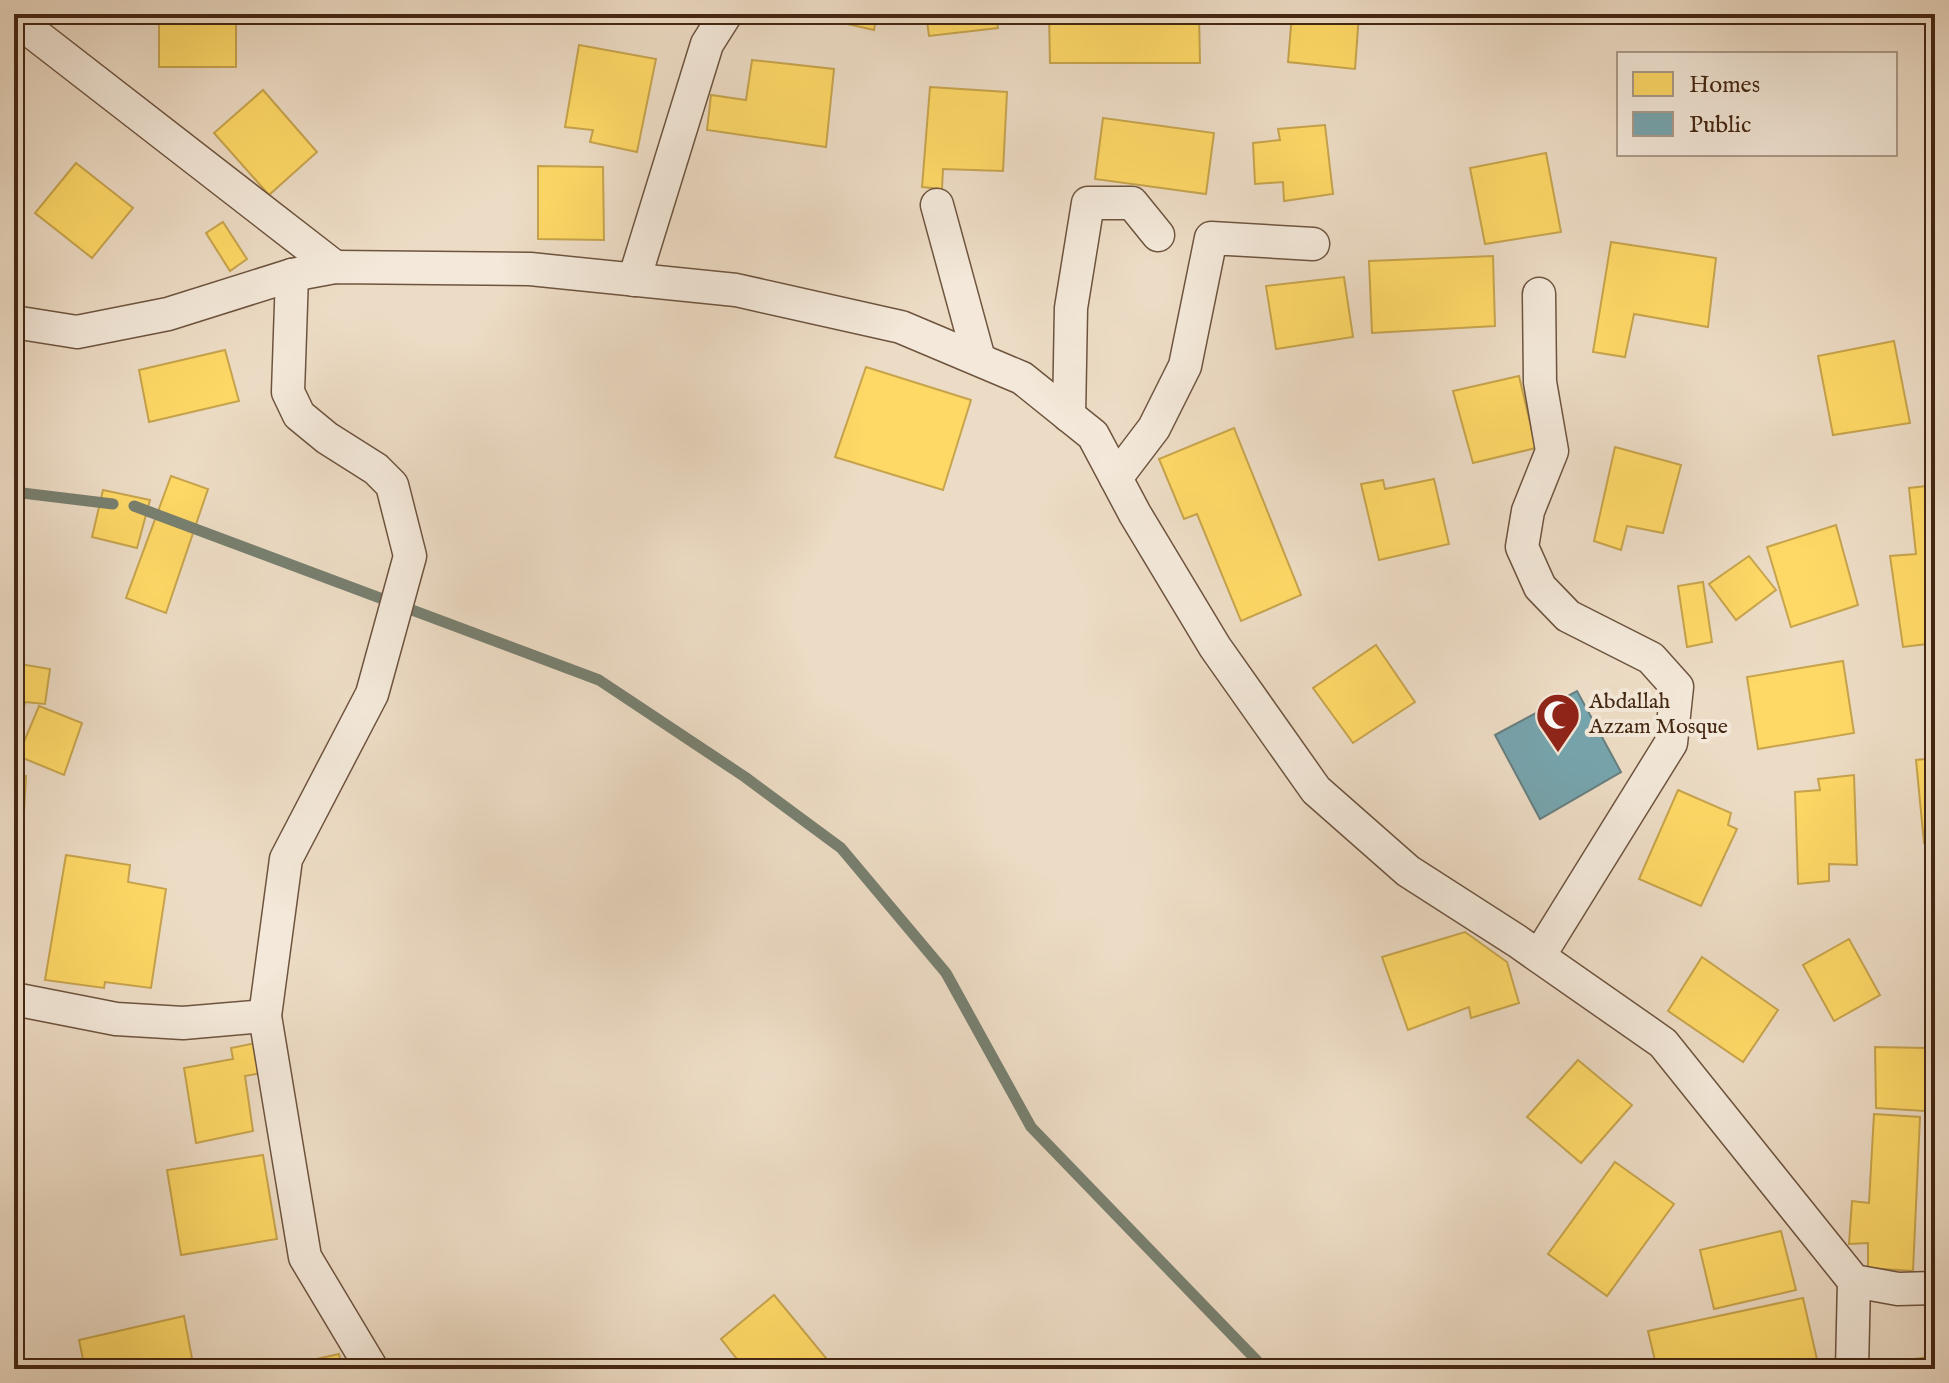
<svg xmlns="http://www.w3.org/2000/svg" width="1949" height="1383" viewBox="0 0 1949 1383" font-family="'IM FELL English',serif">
<rect width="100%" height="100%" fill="#eddcc5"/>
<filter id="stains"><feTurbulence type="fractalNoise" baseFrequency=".0025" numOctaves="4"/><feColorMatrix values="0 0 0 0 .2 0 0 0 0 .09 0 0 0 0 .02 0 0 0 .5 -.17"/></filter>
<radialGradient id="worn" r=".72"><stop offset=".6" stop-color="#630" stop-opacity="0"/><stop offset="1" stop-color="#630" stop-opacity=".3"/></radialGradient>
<!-- homes -->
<g fill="#ffd966" stroke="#c7a44d" stroke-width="2">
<rect x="159" y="14" width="77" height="53"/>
<path d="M803,14H877L874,30Z"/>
<path d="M926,14H996L998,28L929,36Z"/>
<path d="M1049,14H1199L1200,63H1050Z"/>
<path d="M1292,14H1359L1355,69L1288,62Z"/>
<path d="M579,45L656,59L637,152L590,142L593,130L565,127Z"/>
<path d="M752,60L834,69L826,147L707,130L711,95L746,100Z"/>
<path d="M930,87L1007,92L1003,171L943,169L942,189L922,187Z"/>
<path d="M263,90L317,152L269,195L214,133Z"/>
<path d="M1103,118L1214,133L1206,194L1095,179Z"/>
<path d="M1325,125L1333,194L1284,201L1283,182L1255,184L1253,143L1280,140L1278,129Z"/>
<path d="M1546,153L1561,232L1485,244L1470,168Z"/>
<path d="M76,163L133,208L92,258L35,213Z"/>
<path d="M538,166L603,167L604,240L538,239Z"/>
<path d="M223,222L247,259L230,271L206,233Z"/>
<path d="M1611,242L1716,258L1708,327L1634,314L1625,357L1593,352Z"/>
<path d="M1493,256L1495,326L1372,333L1369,261Z"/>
<path d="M1344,277L1353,337L1276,349L1266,286Z"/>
<path d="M1894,341L1910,423L1833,435L1818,356Z"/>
<path d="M225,350L239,401L149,422L139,370Z"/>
<path d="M866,367L971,400L943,490L835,457Z"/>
<path d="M1519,376L1536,448L1473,463L1453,391Z"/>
<path d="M1234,428L1301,595L1241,621L1197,514L1184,519L1159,459Z"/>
<path d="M1615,447L1681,465L1663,533L1627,526L1621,550L1594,541Z"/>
<path d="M171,476L208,489L166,613L126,598Z"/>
<path d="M1434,479L1449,544L1379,560L1361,484L1383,480L1385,489Z"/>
<path d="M1935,485V643L1903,647L1890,556L1916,554L1909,488Z"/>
<path d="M103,490L150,500L137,548L92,537Z"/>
<path d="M1836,525L1858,605L1791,627L1767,547Z"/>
<path d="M1749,556L1776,590L1736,620L1709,584Z"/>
<path d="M1703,582L1712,642L1687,647L1678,586Z"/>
<path d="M1376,645L1415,702L1353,743L1313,688Z"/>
<path d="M1843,661L1854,733L1758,749L1747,677Z"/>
<path d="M14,663L50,669L45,704L25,702L15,755Z"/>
<path d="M39,706L82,723L64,775L18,756Z"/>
<path d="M1935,758V842L1924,843L1916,760Z"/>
<path d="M14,775L26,776L16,954H14Z"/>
<path d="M1854,775L1857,865L1829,864V881L1798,884L1795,792L1820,790L1818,779Z"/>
<path d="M1678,790L1731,813L1728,825L1737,829L1701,906L1639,879Z"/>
<path d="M66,855L130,865L128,882L166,889L151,988L105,982L104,988L45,980Z"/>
<path d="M1465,932L1507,962L1519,1003L1471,1018L1469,1007L1408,1030L1382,957Z"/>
<path d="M1849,939L1880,995L1834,1021L1803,965Z"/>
<path d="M1702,957L1778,1010L1743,1062L1668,1011Z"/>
<path d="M261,1042L267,1072L245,1076L253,1131L196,1143L184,1068L233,1059L231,1048Z"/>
<path d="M1875,1047L1927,1048L1925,1111L1876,1108Z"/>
<path d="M1578,1060L1632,1105L1581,1163L1527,1117Z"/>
<path d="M1874,1114L1920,1117L1913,1271L1868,1268V1243L1849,1244L1852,1201L1869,1203Z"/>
<path d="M263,1155L277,1239L181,1255L167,1170Z"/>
<path d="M1615,1162L1674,1204L1607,1296L1548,1254Z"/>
<path d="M14,1171H20L19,1222H14Z"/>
<path d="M1781,1231L1796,1290L1714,1309L1700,1250Z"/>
<path d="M774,1295L826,1358L812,1369H745L721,1339Z"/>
<path d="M1803,1298L1819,1368L1657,1369L1648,1331Z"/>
<path d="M184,1316L194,1369H85L79,1340Z"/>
<path d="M339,1354L342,1369H272Z"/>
<path d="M1935,1356V1369H1881V1364Z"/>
</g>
<!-- public -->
<path fill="#76a5af" stroke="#677f80" stroke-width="2" d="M1577,691L1621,772L1540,819L1495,735Z"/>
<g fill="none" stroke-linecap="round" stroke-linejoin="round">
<!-- stream -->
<g stroke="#788070" stroke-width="11">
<path d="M14,492L113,504"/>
<path d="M134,506L599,680L745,777L841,848L946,973L1031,1127L1265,1369"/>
</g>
<!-- street casing -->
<g stroke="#6e543f" stroke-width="35">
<g id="street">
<path d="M14,18L335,267"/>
<path d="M937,205L979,359"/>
<path d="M292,275L288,392L299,415L327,438L376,469L392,485L410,556L372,694L286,859L265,1016L305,1257L372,1369"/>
<path d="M634,280L707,44L726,14"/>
<path d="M14,322L77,332L168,314L292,275L335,267L530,269L736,290L901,327L1022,378L1093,435L1135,514L1215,647L1316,790L1408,871L1517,941L1663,1043L1854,1281L1898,1289L1935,1288"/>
<path d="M1069,416L1071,308L1088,203H1132L1158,235"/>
<path d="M1116,478L1154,428L1185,366L1211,238L1313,244"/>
<path d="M1539,956L1671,743L1677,687L1651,658L1568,616L1540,587L1522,547L1528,511L1552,451L1540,382L1539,294"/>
<path d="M14,999L116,1019L183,1023L265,1016"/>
<path d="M1852,1369L1854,1281"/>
</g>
</g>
<!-- street -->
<use href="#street" stroke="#f3e8d9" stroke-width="32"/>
</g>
<!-- icons -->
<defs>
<g id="mosque-pin" transform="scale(2.3)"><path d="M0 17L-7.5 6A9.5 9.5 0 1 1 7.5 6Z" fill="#8f2418" stroke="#f3e8d9"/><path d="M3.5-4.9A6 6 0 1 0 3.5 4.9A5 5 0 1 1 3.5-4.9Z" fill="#fff"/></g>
</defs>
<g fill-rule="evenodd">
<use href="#mosque-pin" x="1558" y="715"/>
</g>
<g text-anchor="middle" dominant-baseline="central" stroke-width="8" stroke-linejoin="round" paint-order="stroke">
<!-- poi labels -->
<g font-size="22" fill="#442712" stroke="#f3e8d9" text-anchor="start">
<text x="1589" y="702">Abdallah<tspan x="1589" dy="25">Azzam Mosque</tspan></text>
</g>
</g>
<!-- margin -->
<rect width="1949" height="1383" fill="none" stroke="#eddcc5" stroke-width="48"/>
<rect x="16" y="16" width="1917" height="1351" fill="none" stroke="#442712" stroke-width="4"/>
<rect x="24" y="24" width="1901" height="1335" fill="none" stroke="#442712" stroke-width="2"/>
<!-- legend -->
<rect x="1617" y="52" width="280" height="104" fill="#f3e8d9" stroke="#ad9b89" stroke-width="2"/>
<rect x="1633" y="72" width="40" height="24" fill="#ffd966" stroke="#ad9b89" stroke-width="2"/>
<text x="1689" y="92" font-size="24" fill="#442712">Homes</text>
<rect x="1633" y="112" width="40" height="24" fill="#76a5af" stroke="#ad9b89" stroke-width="2"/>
<text x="1689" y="132" font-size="24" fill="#442712">Public</text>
<rect width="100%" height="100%" filter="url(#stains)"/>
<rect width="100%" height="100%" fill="url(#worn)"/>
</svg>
